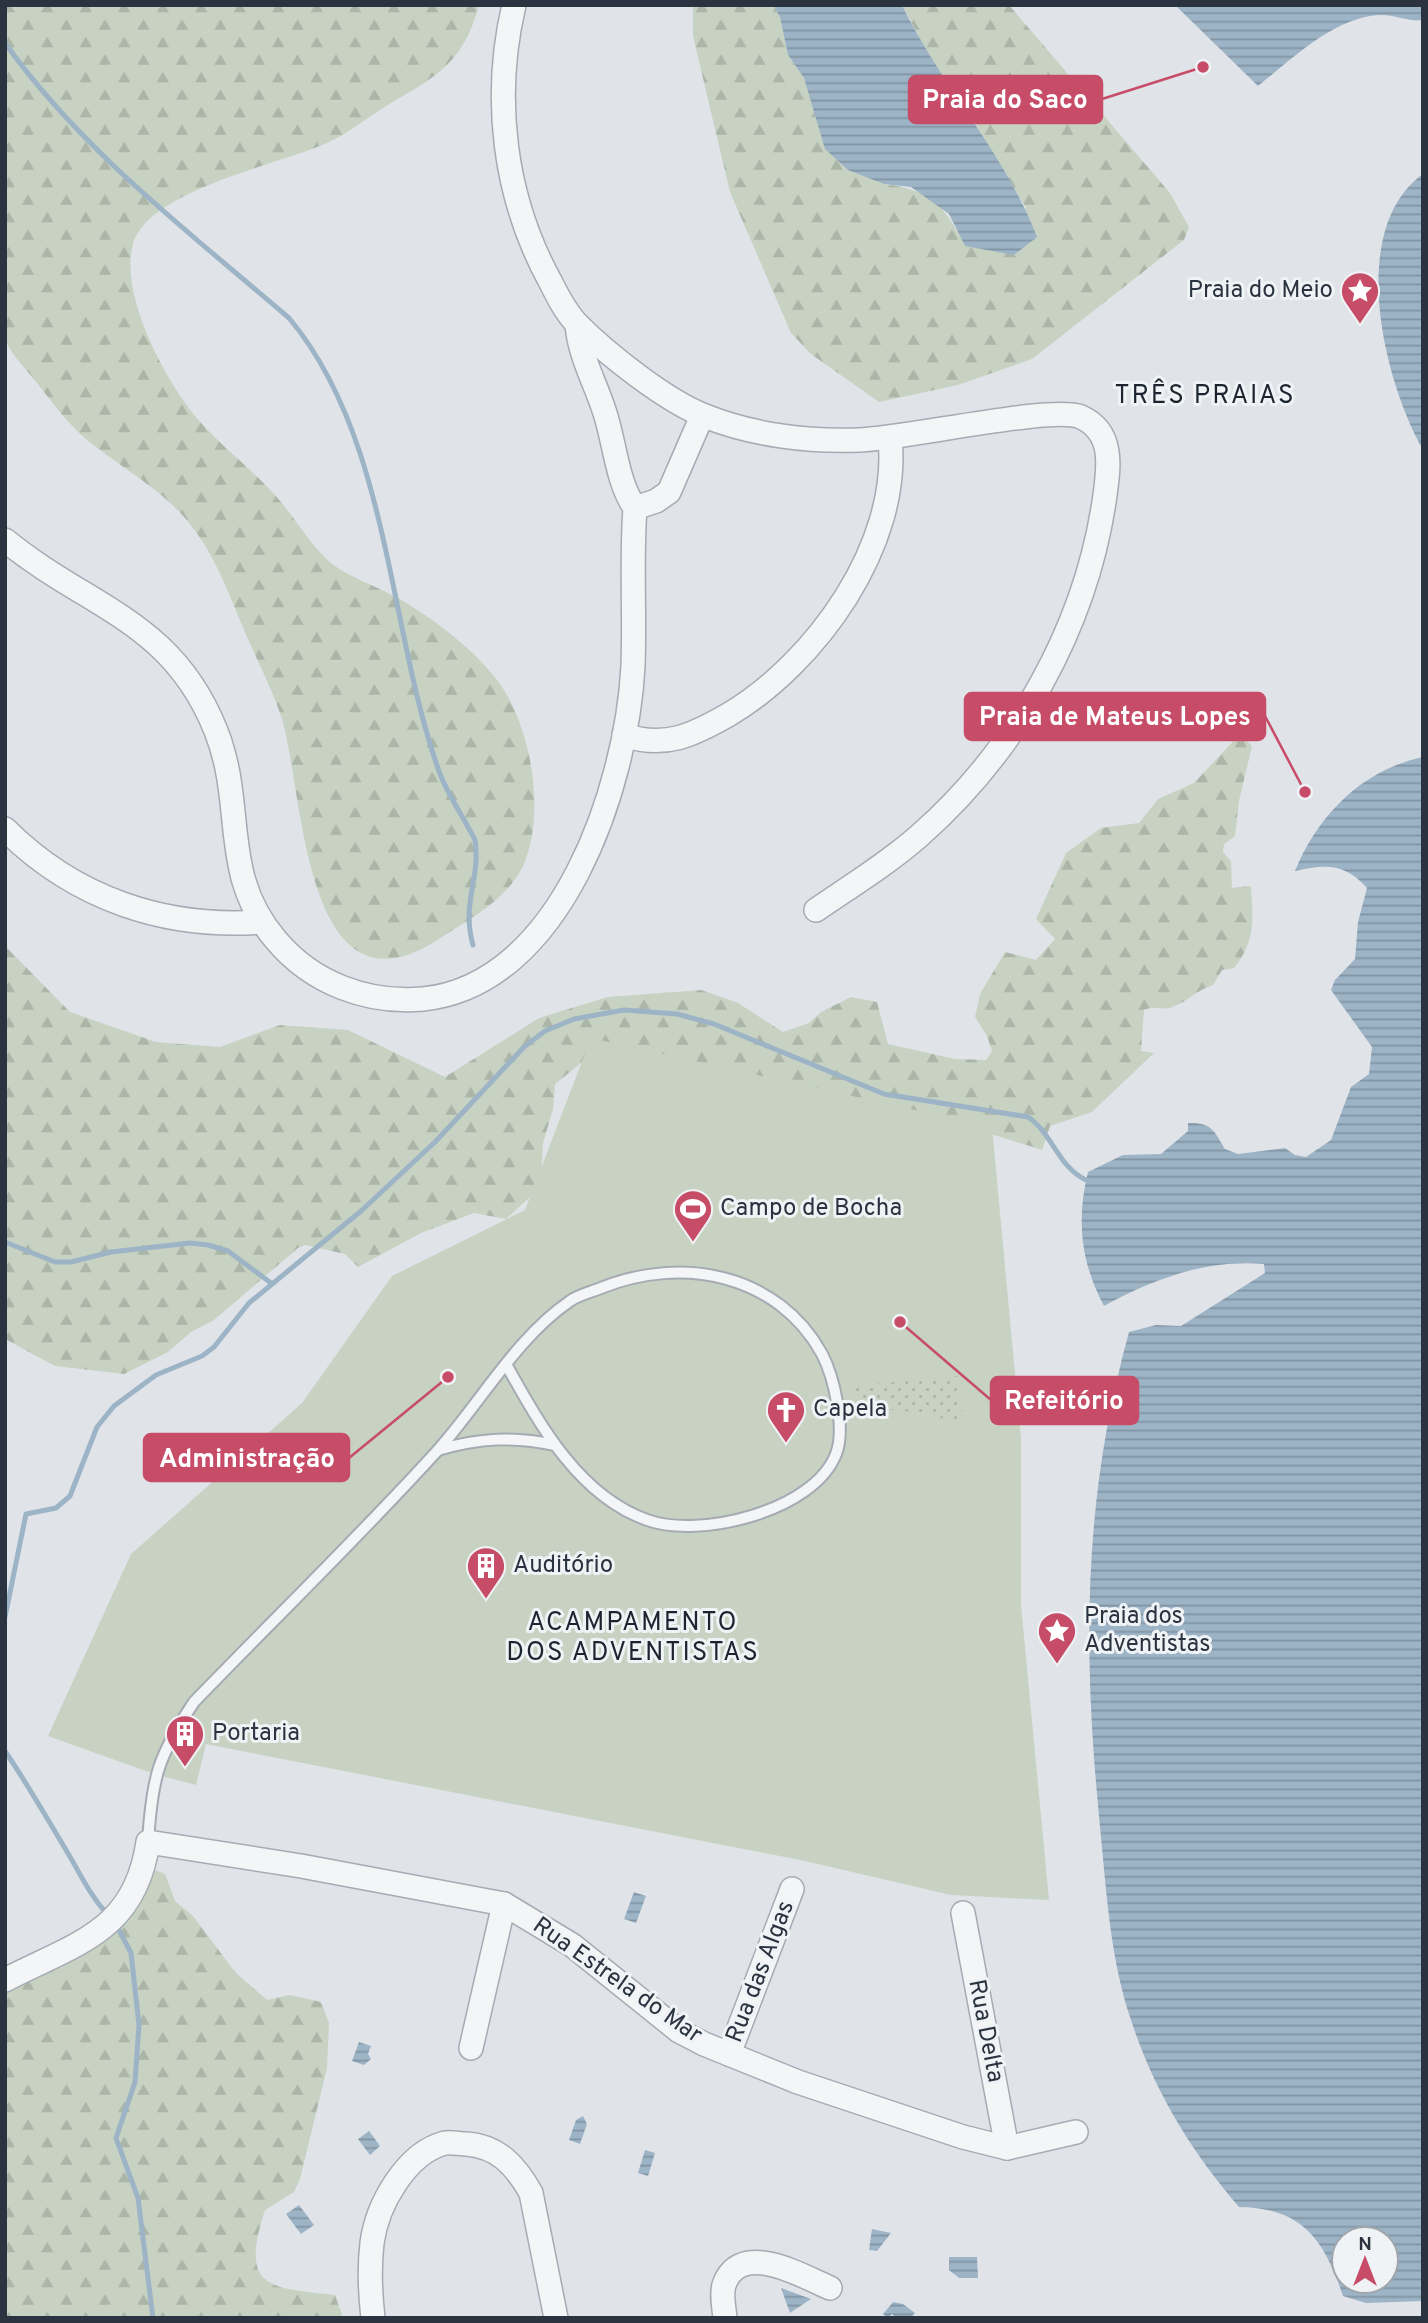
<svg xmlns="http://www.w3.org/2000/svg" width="1428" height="2323" viewBox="0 0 1428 2323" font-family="Overpass,sans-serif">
<defs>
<pattern id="forest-firs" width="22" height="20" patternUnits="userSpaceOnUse" patternTransform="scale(1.75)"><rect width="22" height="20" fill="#c7d2c2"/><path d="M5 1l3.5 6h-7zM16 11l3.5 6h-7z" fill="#abb5a8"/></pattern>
<pattern id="garden-dots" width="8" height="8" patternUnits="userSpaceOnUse" patternTransform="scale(1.75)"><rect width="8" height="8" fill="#c7d2c2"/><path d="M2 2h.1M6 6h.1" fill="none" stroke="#abb5a8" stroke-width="1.8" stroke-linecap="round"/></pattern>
<pattern id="water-rules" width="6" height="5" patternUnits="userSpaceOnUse" patternTransform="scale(1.75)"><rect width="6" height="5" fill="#9db4c7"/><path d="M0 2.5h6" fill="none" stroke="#8093a3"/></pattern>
</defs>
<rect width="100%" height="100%" fill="#e0e4e9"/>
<!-- forest -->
<g fill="url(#forest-firs)">
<path d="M5,5H479C464,61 438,76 391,103C369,116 351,132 327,143C281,164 148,190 133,244C119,294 164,378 195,416C219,445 250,467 275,495C294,516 310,545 331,563C349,578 387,590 408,604C439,623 471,648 494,676C531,721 547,813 523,866C507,900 469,919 439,939C303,1028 304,792 282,719C274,694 263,673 253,650C237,616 225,579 206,547C175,496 140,481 96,447C72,430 55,406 37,383C28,371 13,357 7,343C0,327 5,287 5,268C5,181 5,93 5,5Z"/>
<path d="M693,5H773L780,17L788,55L804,78L815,111L884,184C930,189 945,206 965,246L1026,208L966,108L935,67L902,5H1009L1170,193L1189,227L1184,240L1032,359L958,385L879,402L811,354L791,333L730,192L693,36Z"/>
<path d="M1240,734L1252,746L1239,801L1235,836L1224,844L1223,852L1231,861L1232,888L1251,886C1253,919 1256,941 1234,968L1222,970L1213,985C1197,990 1187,1002 1172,1007C1163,1011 1154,1005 1144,1010L1141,1051L1154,1053L1092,1112L1050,1126L1042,1150L950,1121L590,1056L555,1084L553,1109L543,1143L541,1180L530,1197L506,1219L474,1213L421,1233L358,1267L345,1254L305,1245L298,1248L214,1320L191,1332L168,1352L124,1374L55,1366L5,1339V946L70,1012L156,1042L220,1047L280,1025L348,1030L445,1077L539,1018L608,997L701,990L738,1003L783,1032L809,1023L821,1012L851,997L877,1002L888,1044L955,1059L986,1060L992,1051L987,1036L975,1017L980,994L1005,952L1036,960L1055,939L1036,919L1066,853L1101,828L1139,823L1158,799L1194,783Z"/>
<path d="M147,1867L165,1874L175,1901L193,1916L235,1972L267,2000L290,1995L321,2002L329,2023L327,2068L300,2179L294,2192L265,2210C240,2287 266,2288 335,2295L343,2318H5V1988L89,1943Z"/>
</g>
<!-- park -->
<path fill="#c7d2c2" d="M591,1038L992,1127L1021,1438V1605L1049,1900L951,1895L805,1861L206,1744L196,1785L154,1774L48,1736L131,1554L302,1403L392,1276L525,1210Z"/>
<!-- garden -->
<path fill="url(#garden-dots)" d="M958,1376L963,1423C926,1414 894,1406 856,1411L853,1386Z"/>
<!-- water -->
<g fill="url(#water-rules)" fill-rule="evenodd">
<path d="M773,5H902C941,86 1005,153 1037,237L1014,255L965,246L949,214L911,187L884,184L848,170L825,149L804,78L788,55L780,17Z"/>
<path d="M1175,5H1423V20C1408,22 1394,14 1379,15C1333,18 1292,59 1258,86Z"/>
<path d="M1423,174V450C1384,382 1346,229 1423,174Z"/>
<path d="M1423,757V2301L1366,2303L1343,2296C1324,2240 1303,2208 1239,2207C1191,2151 1154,2091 1131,2020C1111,1961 1107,1899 1101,1837C1083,1659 1081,1506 1129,1332L1156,1325L1181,1326L1265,1273L1264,1264C1207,1259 1153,1279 1104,1306C1081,1263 1076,1220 1088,1172L1123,1155L1161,1154L1188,1131V1123C1212,1122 1214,1131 1225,1149L1238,1154L1285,1148L1295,1155L1306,1157L1331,1140L1351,1087L1369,1074L1372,1047L1331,990L1335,980L1355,959L1358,922L1367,888C1345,863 1325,864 1295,871C1318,815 1362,770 1423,757ZM1344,2239H1386V2281H1344Z"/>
<path d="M634,1892L646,1896L636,1923L624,1919Z"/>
<path d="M359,2042L371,2046L368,2054L371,2059L364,2065L352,2061Z"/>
<path d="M583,2116L587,2124L580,2144L569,2140L576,2120Z"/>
<path d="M369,2131L380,2146L370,2155L358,2139Z"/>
<path d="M645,2150L655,2153L648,2176L638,2173Z"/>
<path d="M299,2205L314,2225L301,2234L286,2214Z"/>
<path d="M872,2229L891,2233L877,2251L869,2250Z"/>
<path d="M949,2257H977L978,2278H959L949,2270Z"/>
<path d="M781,2288L811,2299L790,2313Z"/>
<path d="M893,2302L903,2304L915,2313L910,2318H897L892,2314L888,2318L883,2314Z"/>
</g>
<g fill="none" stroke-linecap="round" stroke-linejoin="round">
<!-- stream -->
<g stroke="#9db4c7" stroke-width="5">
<path d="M5,43C82,151 189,232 289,318C390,438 388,631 440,774C449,797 464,818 475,840C481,879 461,902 473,945"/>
<path d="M5,1242L55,1262H71L111,1252L190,1243L208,1245L228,1251L271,1283"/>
<path d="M5,1617L26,1514L56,1508L70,1496L97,1427L114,1406L156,1375L202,1356L214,1347L249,1303L361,1211L435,1142L524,1047L545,1031L574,1019L624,1010L677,1014L714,1024L884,1094L1028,1117C1052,1133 1059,1168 1086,1180"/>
<path d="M5,1751C26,1782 44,1813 63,1845C78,1869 88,1893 107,1914"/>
<path d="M116,1924L131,1953L139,2025L135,2082L116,2138L138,2198L153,2318"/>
</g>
<!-- service casing -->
<g stroke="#a6abb3" stroke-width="14">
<g id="service">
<path d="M438,1450C479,1438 514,1436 555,1445"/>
<path d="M148,1842C152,1777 158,1756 194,1702C275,1618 360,1536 438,1450C481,1402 516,1338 570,1301C578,1295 591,1292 601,1288C682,1255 778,1274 822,1354C834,1377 846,1429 836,1454C814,1511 700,1539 647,1520C579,1496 540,1425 507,1366"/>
</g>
</g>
<!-- minor casing -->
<g stroke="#a6abb3" stroke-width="26">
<g id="minor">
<path d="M514,5C492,98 504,197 550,281C557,295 566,313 578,325C607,354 666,401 705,416C752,435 809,442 859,440C904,439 1052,405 1081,417C1114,432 1109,466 1105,495C1087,626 1017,750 919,836C887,864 851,886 816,910"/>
<path d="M635,508L656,501L669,492L702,416"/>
<path d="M5,540C88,608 172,620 216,731C246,806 219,874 276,940C312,983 367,1004 423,999C562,985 627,785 633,666C635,613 631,560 635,508C617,482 615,444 605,413C596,384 579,355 577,324"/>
<path d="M624,735C665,749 693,735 728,715C816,663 901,544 890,439"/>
<path d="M5,829C75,899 165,929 262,922"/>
<path d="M963,1913L1007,2148"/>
<path d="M5,1980C76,1943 135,1932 148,1842L301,1866L504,1904L572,1945L679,2031L704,2044L798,2082L963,2137L1007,2148L1076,2132"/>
<path d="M471,2048L504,1904"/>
<path d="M729,2054L792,1889"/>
<path d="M373,2318C370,2292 369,2268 372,2243C377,2205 406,2153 445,2143C451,2142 460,2144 466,2144C498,2146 516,2166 531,2193L556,2318"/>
<path d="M725,2318C724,2308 721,2294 724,2285C740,2239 802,2276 830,2288"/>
</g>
</g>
<!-- service -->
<use href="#service" stroke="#f3f5f7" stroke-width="10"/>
<!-- minor -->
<use href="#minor" stroke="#f3f5f7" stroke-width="23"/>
</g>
<!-- icons -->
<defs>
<g id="sight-pin" transform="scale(2.0125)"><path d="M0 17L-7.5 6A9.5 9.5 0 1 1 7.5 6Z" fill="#c74c67" stroke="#f0f3f6"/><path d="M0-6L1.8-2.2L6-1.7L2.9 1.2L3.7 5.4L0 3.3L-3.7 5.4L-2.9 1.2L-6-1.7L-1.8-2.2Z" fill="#fff"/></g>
<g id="stadium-pin" transform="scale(2.0125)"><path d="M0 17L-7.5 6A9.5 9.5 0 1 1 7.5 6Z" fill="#c74c67" stroke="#f0f3f6"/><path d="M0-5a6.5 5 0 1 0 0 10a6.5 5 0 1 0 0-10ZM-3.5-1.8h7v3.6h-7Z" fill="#fff"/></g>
<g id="church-pin" transform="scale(2.0125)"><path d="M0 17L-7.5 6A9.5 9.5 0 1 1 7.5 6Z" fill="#c74c67" stroke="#f0f3f6"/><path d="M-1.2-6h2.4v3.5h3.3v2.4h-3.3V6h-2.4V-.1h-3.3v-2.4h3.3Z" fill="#fff"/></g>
<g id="building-pin" transform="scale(2.0125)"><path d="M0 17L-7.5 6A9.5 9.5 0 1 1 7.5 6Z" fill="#c74c67" stroke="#f0f3f6"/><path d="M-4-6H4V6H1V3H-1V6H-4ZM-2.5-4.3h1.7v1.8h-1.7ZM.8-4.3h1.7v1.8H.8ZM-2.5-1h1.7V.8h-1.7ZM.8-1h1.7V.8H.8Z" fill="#fff"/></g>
</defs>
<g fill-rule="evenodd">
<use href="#sight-pin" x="1360" y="291"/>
<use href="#stadium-pin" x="693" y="1209"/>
<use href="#church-pin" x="786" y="1410"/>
<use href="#building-pin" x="486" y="1566"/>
<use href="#sight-pin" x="1057" y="1631"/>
<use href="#building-pin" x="185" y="1734"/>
</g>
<g text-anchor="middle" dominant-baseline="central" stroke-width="6" stroke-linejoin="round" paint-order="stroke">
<!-- poi labels -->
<g font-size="24" fill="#2a333f" stroke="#f0f3f6" text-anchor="start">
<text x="1333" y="291" text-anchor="end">Praia do Meio</text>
<text x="720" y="1209">Campo de Bocha</text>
<text x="813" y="1410">Capela</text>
<text x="513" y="1566">Auditório</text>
<text x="1084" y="1617">Praia dos<tspan x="1084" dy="28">Adventistas</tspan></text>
<text x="212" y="1734">Portaria</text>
</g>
<!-- street labels -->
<g font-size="24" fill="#2a333f" stroke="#f0f3f6">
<text transform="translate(761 1972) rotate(-69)">Rua das Algas</text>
<text transform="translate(617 1981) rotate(35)">Rua Estrela do Mar</text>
<text transform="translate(985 2031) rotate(79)">Rua Delta</text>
</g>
<!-- neighbourhood labels -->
<g font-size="26" letter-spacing="2" fill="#1c2430" stroke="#f0f3f6">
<text x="1205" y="396">TRÊS PRAIAS</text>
<text x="633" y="1623">ACAMPAMENTO<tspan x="633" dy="30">DOS ADVENTISTAS</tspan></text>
</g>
</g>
<!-- callouts -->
<path fill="none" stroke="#c74c67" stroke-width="2.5" d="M1203 67L1102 99M1305 792L1265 716M900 1322L991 1400M448 1377L349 1458"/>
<g fill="#c74c67" stroke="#f0f3f6" stroke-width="2.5">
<circle cx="1203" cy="67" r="7"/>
<circle cx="1305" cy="792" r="7"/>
<circle cx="900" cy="1322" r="7"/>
<circle cx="448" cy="1377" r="7"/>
</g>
<g fill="#c74c67" stroke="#c74c67" stroke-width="2.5">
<rect x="909" y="76" width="193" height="47" rx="7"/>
<rect x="965" y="693" width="300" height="47" rx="7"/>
<rect x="991" y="1377" width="147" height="47" rx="7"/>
<rect x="144" y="1434" width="205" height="47" rx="7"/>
</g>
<g font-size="26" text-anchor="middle" font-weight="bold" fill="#fff">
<text x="1005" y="108">Praia do Saco</text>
<text x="1115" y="725">Praia de Mateus Lopes</text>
<text x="1064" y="1409">Refeitório</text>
<text x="247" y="1467">Administração</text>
</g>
<!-- border -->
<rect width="1428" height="2323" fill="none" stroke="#2a333f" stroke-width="14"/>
<!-- north arrow -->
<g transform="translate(1365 2260)"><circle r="33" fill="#f0f3f6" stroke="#a1a6ad" stroke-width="2"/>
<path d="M0-5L12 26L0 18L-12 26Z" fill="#c74c67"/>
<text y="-10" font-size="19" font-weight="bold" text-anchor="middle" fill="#2a333f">N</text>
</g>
</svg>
